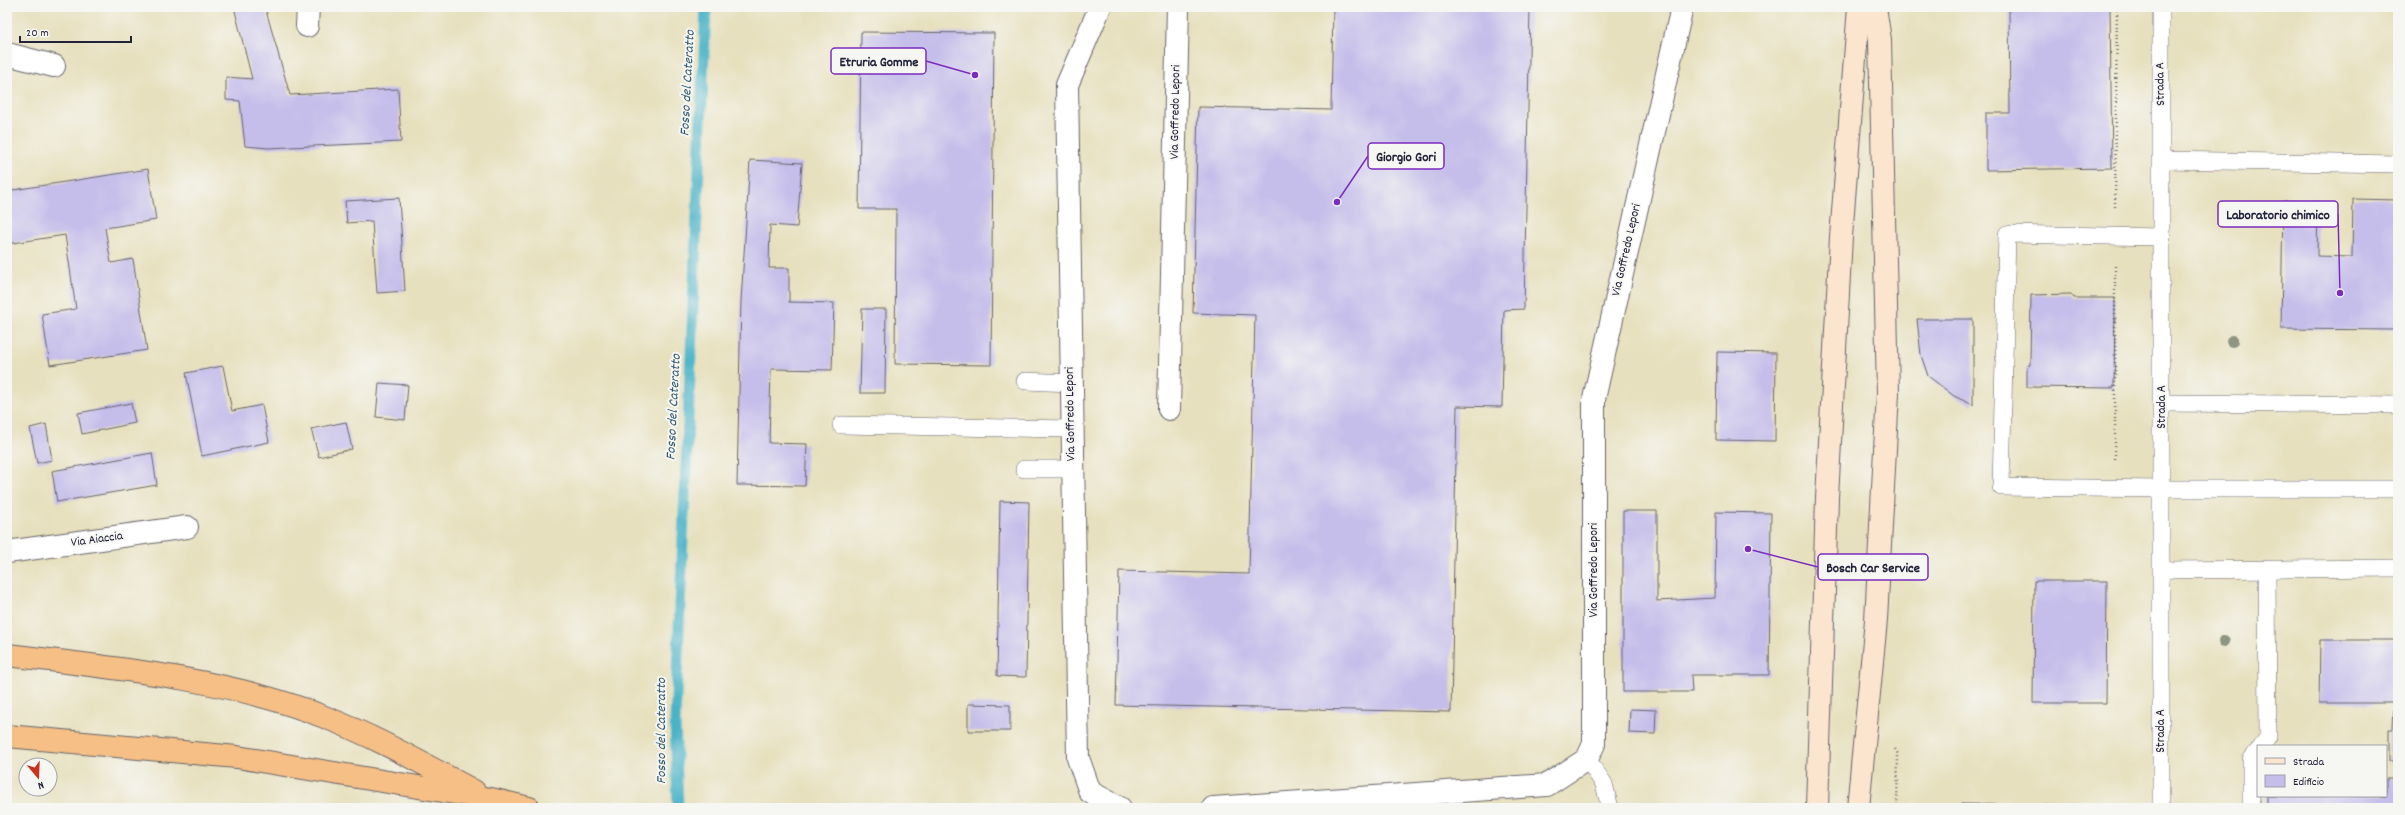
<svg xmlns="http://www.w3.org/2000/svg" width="2405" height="815" viewBox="0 0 2405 815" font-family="Dekko,sans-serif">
<rect width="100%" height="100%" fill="#f6f6f2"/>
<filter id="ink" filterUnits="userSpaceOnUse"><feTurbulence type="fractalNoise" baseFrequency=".025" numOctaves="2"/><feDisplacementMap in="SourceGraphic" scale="8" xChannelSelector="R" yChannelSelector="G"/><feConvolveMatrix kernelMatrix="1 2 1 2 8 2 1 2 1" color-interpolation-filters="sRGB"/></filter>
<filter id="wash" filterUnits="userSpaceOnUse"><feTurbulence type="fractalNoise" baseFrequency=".012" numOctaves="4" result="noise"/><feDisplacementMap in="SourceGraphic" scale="16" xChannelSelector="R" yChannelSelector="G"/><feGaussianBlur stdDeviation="0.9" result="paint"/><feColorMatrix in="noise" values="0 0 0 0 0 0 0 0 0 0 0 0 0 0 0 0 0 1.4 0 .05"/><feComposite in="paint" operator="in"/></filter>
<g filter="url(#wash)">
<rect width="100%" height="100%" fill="#e7e0be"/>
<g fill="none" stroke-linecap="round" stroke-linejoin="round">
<!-- stream -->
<path stroke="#4ab3c8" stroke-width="11" d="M678,808L675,722L706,7"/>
</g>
<g id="blocks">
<!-- building -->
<g fill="#c5bdea">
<path d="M234,7H265L290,95L398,89L401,142L268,148L245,146L240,101L226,100V77L252,79Z"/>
<path d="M1333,7H1530L1524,309L1504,310L1502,407L1457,406L1451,712L1116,705L1119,571L1249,574L1255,315L1193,313L1198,107L1331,110Z"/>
<path d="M2009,7H2110L2112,168L1986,170V113H2010Z"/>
<path d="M861,32L994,33L991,365L895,364L896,209H859Z"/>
<path d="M750,160L802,163L797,227L770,225L769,268H789V302L834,303L832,370L771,369L769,443L807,444L805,486L737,485L741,301Z"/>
<path d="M148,169L156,220L105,228L111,263L133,259L147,350L50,365L42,314L76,309L65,235L7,244V191Z"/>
<path d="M399,198L405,291L377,293L372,221L347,223L345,201Z"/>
<path d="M2353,199L2398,200V330L2281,329L2283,201H2318L2317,256L2352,257Z"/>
<path d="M2071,294L2074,298H2115L2114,388L2027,387V366L2030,365L2031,295Z"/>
<path d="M862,309H886L885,393H860Z"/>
<path d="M1917,319H1973V405L1954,396L1928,376L1921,355Z"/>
<path d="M1717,352L1776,353L1775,441L1716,440Z"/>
<path d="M223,366L232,411L262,405L269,442L202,456L186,373Z"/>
<path d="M379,383L408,385L405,420L376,417Z"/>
<path d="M131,403L135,423L82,434L78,413Z"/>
<path d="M346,422L352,449L319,457L311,429Z"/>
<path d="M46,424L52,460L37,463L30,428Z"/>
<path d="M152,453L157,485L57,502L52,471Z"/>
<path d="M1000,501L1029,502L1026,677L997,676Z"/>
<path d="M1623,511H1657V601L1715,598L1716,512L1771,513L1769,675H1691L1692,692H1623Z"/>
<path d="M2034,581H2107L2106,703H2033Z"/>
<path d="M2320,640H2398V808H2266V796H2386V778H2394V761H2389V729H2393L2394,703H2319Z"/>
<path d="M968,704L1010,705V731H968Z"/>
<path d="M1630,709L1656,710L1655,734L1629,733Z"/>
<path d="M1961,804L2105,806L2104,808H1961Z"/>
</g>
</g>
</g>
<g filter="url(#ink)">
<use href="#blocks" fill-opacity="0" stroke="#676469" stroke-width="1"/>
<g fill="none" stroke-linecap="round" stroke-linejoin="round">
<!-- service casing -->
<g stroke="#676469" stroke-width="18">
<g id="service">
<path d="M2161,7V808"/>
<path d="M2162,160L2398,164"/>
<path d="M2162,237L2007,234L2001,487L2162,489H2398"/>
<path d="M1025,381L1071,383"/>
<path d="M2162,403L2398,405"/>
<path d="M841,425L1071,429"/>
<path d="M1024,469H1072"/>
<path d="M2162,570L2398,568"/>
<path d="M2262,746L2268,737L2267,570"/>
<path d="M1587,759L1604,784L1610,808"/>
<path d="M2251,808V760L2258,751"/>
</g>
</g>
<!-- minor casing -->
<g stroke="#676469" stroke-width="24">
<g id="minor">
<path d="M1100,7L1067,85L1078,758L1090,792L1120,808"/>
<path d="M307,26L308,7"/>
<path d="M7,54L54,66"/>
<path d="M1169,409L1178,7"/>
<path d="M7,552L187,527"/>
<path d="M1213,808L1547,785L1587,759L1594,744V399L1682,7"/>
</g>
</g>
<!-- secondary casing -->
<g stroke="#676469" stroke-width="24">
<g id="secondary">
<path d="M1817,808L1827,498L1841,237L1859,7"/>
<path d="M1858,808L1876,620L1888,393L1880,40L1875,7"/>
</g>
</g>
<!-- trunk casing -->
<g stroke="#676469" stroke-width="24">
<g id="trunk">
<path d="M7,655C108,667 233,679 327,718C378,738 425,765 474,791"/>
<path d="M7,736L237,757L491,799L529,808"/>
</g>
</g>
<!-- path -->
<g stroke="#676469" stroke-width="2.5" stroke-dasharray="1 3" stroke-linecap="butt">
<path d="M2115,207L2117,7"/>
<path d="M2115,459V264"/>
<path d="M1895,749L1898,754L1897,808"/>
</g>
<!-- service -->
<use href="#service" stroke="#fff" stroke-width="17"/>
<!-- minor -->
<use href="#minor" stroke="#fff" stroke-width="22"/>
<!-- secondary -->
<use href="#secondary" stroke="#fbe5cf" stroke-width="22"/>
<!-- trunk -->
<use href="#trunk" stroke="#f5bf86" stroke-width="22"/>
</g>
<!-- trees -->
<g fill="#8e9582">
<circle cx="2232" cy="341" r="6"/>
<circle cx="2224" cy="641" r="6"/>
</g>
</g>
<g text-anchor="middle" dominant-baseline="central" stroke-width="4" stroke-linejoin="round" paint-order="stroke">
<!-- street labels -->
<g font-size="13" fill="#22223b" stroke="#f6f6f2">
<text transform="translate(2161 84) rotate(-91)">Strada A</text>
<text transform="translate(1176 112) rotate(-89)">Via Goffredo Lepori</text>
<text transform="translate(1627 250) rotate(-77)">Via Goffredo Lepori</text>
<text transform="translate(2162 407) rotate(-90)">Strada A</text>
<text transform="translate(1071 414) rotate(-91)">Via Goffredo Lepori</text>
<text transform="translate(97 540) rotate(-8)">Via Aiaccia</text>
<text transform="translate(1594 570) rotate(-90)">Via Goffredo Lepori</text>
<text transform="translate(2161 731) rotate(-90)">Strada A</text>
</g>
<!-- water labels -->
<g font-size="14" font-style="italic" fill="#325c73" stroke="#f6f6f2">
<text transform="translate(688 83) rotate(-87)">Fosso del Cateratto</text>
<text transform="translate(674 407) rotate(-87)">Fosso del Cateratto</text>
<text transform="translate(662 731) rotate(-90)">Fosso del Cateratto</text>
</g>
</g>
<!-- callouts -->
<path fill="none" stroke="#7b2cbf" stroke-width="1.5" d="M975 75L926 61M1337 202L1368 156M2340 293L2338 214M1748 549L1818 567"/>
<g fill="#7b2cbf" stroke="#f6f6f2" stroke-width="1.5">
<circle cx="975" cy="75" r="4"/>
<circle cx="1337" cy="202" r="4"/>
<circle cx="2340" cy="293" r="4"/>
<circle cx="1748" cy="549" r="4"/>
</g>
<g fill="#f6f6f2" stroke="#7b2cbf" stroke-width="1.5">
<rect x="831" y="48" width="95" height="26" rx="4"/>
<rect x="1368" y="143" width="76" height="26" rx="4"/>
<rect x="2218" y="201" width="120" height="26" rx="4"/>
<rect x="1818" y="554" width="110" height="26" rx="4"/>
</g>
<g font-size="14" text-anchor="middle" font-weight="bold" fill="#22223b">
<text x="879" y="66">Etruria Gomme</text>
<text x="1406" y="161">Giorgio Gori</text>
<text x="2278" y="219">Laboratorio chimico</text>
<text x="1873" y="572">Bosch Car Service</text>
</g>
<!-- margin -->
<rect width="2405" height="815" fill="none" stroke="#f6f6f2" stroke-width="24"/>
<!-- legend -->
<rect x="2257" y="745" width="130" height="52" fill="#f6f6f2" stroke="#a1a1a9"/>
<rect x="2265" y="758" width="20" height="6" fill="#fbe5cf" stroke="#a1a1a9"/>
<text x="2293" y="765" font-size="12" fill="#22223b">Strada</text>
<rect x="2265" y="775" width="20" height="12" fill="#c5bdea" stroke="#a1a1a9"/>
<text x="2293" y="785" font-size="12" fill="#22223b">Edificio</text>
<!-- north arrow -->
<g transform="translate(38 777) rotate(161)"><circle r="19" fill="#f6f6f2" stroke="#a1a1a9"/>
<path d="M0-3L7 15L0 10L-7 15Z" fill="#c8321e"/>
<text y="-6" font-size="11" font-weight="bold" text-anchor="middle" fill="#22223b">N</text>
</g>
<!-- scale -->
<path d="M20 36v6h111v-6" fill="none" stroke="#22223b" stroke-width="2"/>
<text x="26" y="36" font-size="12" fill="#22223b" stroke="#f6f6f2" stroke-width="3" paint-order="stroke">20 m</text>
</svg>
